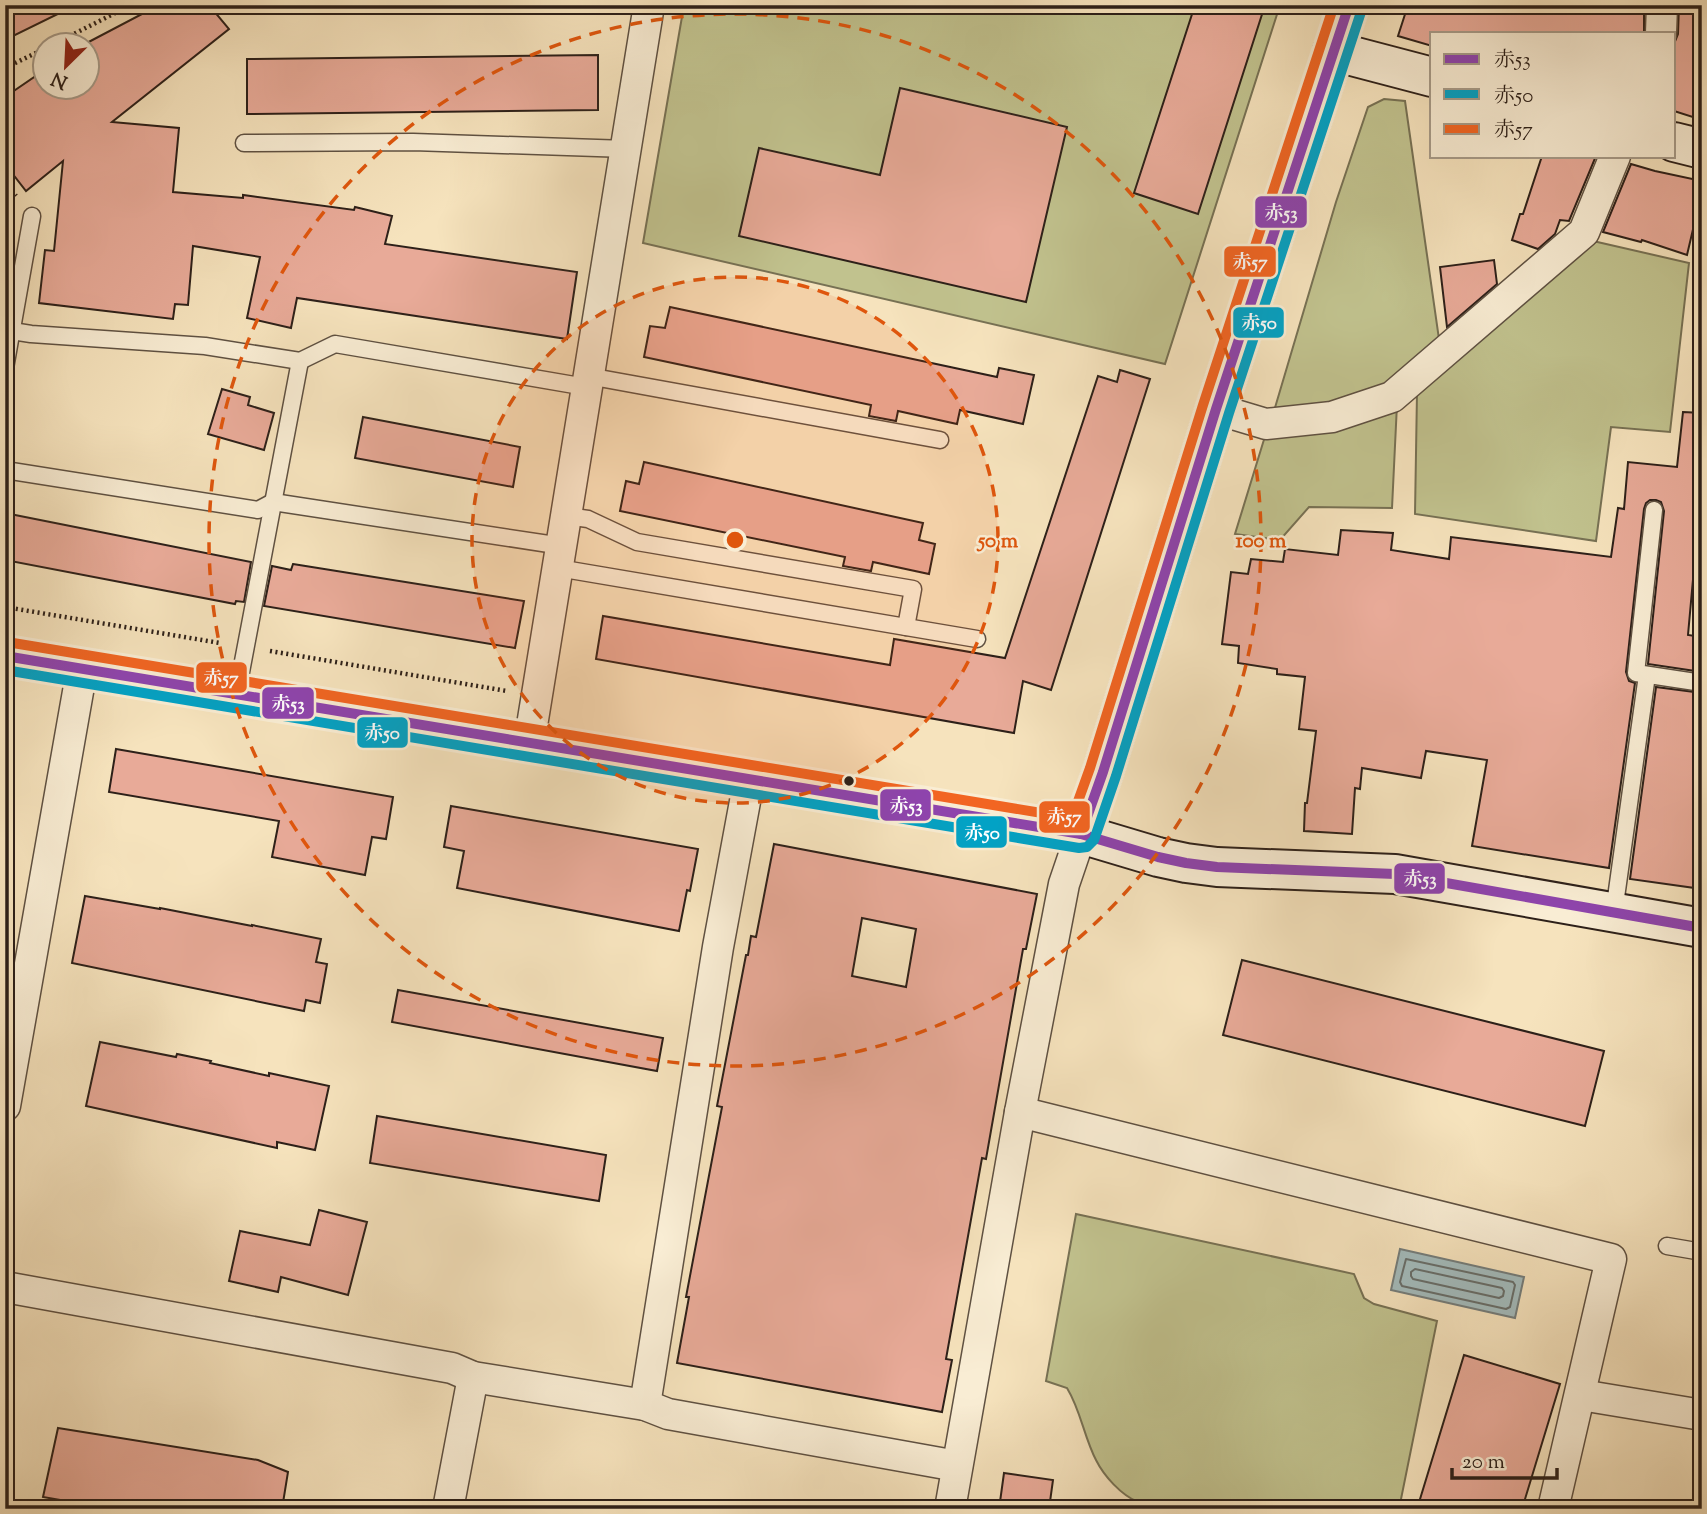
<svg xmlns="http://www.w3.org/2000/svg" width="1707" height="1514" viewBox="0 0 1707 1514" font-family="'Sorts Mill Goudy','Noto Serif JP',serif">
<rect width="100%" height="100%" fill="#f6e3bd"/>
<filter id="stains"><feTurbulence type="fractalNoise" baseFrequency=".00286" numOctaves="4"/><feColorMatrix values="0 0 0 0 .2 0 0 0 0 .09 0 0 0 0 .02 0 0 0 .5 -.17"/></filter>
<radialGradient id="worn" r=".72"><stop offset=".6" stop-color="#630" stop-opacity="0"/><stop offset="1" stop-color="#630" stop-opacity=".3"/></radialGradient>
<!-- green -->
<g fill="#c1c28e" stroke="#777154" stroke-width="2">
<path d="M684,5H1280L1165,364L643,243Z"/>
<path d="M1384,99L1405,101L1439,339L1389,385L1345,403L1274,411L1336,202L1368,107Z"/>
<path d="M1593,241L1689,263L1670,432L1611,427L1596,541L1415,514L1417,393Z"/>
<path d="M1397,404L1392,508L1309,507L1280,540L1235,534L1266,433Z"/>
<path d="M1076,1214L1354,1274L1364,1298L1374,1304L1437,1321L1399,1509H1170C1160,1507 1148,1506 1138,1502C1121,1495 1104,1476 1096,1460C1084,1437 1081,1411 1067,1388L1046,1381Z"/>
</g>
<!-- water -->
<path fill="#a3bbbc" stroke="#747d7b" stroke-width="2" d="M1400,1249L1524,1277L1515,1318L1391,1290Z"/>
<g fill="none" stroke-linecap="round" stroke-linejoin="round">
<!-- shore -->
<g stroke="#686e6a" stroke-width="2">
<path d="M1406,1259L1513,1282L1515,1285L1510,1307L1506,1309L1402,1286L1400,1282Z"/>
<path d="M1415,1269L1502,1288L1504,1291L1503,1296L1499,1298L1413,1279L1411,1276V1272Z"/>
</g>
</g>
<!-- building -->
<g fill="#e8aa98" stroke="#2d2019" stroke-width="2" fill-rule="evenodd">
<path d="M5,5H76L5,40Z"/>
<path d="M159,5H209L229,29L112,122L179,128L173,192L243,198V195L354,210L355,207L392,216L385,244L577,272L567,339L297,298L291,328L247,318L260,257L193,246L188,305L175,304L173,319L39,303L45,250L54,251L63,161L26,191L5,164V97L46,69V88H88V46H81Z"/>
<path d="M1195,5H1265L1198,214L1134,193Z"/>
<path d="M1408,5H1644V33H1432V46L1398,36Z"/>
<path d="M1679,5H1702V120L1674,111V44L1678,34Z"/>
<path d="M598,55V110L247,114V59Z"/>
<path d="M900,88L1067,127L1026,302L739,236L759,148L880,175Z"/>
<path d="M1542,156H1596L1569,221L1560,220L1555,234L1538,249L1512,240L1520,214H1523Z"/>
<path d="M1631,164L1655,171L1702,181V191L1687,255L1642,240L1641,242L1603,232Z"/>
<path d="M1494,260L1497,284L1447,327L1440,267Z"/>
<path d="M670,307L997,377L999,368L1034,375L1023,424L960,410L957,424L898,411L896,421L869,416L871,405L644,357L650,326L665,328Z"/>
<path d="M1120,370L1150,379L1051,690L1023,681L1014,733L596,659L603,616L890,665L894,639L1005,658L1098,376L1117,382Z"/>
<path d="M222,389L250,397L248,405L274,413L264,450L208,434Z"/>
<path d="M1683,412L1702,413V480L1688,635L1702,637V672L1648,664L1664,511L1661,502L1656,500H1650L1646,503L1644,509L1626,672L1629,681L1635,683L1609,868L1472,846L1487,760L1426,751L1421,778L1362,768L1360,789L1355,788L1352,834L1304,831L1305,803H1307L1316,731L1299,729L1305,677L1277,674V669L1238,663L1239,646L1222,644L1231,572L1248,574L1251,559L1283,562L1285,549L1338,555L1341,530L1393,533L1391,550L1449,559L1451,537L1611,557L1618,508L1624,509L1628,462L1677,467Z"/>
<path d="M363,417L520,447L513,487L355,458Z"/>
<path d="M644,462L923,523L919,540L935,544L929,574L873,562L871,571L843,566L845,557L620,511L626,481L639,484Z"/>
<path d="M5,513L251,562L244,602L236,601L235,604L5,560Z"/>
<path d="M293,564L524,601L515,648L264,606L272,566L291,570Z"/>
<path d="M1656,687L1702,693V889L1630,879Z"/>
<path d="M116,749L393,797L386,839L372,837L365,875L272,857L279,821L109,792Z"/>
<path d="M451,806L698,849L690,891L687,890L679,931L457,888L464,851L444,847Z"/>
<path d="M774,844L1037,894L1026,949H1023L986,1159L982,1158L946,1359L952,1360L942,1412L677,1363L689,1297H686L722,1107L717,1106L746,955H748L751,936L756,937ZM862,918L916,929L906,987L852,976Z"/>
<path d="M85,896L160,909V908L252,926V925L321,939L316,962L327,964L320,1003L306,1000L304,1011L72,963Z"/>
<path d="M1242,960L1604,1051L1585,1126L1223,1035Z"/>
<path d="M398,990L663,1038L657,1071L392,1022Z"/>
<path d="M100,1042L176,1057L177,1054L211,1061L210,1063L269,1076V1073L329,1086L315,1150L277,1142V1148L86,1106Z"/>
<path d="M377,1116L606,1155L599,1201L370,1163Z"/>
<path d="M319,1210L367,1222L348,1295L281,1277L278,1292L229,1281L240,1231L310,1245Z"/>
<path d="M1464,1355L1560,1384L1522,1509H1417Z"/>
<path d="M58,1428L258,1460L288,1472L282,1509H112L43,1497Z"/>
<path d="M1004,1473L1053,1480L1049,1509H999Z"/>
</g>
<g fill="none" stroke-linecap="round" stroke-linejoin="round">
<!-- lane casing -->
<g stroke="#5f5142" stroke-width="19">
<g id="lane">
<path d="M244,143L413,142L627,149"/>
<path d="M12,331L31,334L205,346L300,361L335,344L586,387"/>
<path d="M5,368L32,216"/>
<path d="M588,376L940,440"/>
<path d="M5,470L258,510L273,502L562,546"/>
<path d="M1654,510L1636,673L1702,683"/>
<path d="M567,516L588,519L637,542L913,589L906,627"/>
<path d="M558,568L977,639"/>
<path d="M237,693L300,361"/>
<path d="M1614,912L1647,675"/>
<path d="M1667,1246L1702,1252"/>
</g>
</g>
<!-- street casing -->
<g stroke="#5f5142" stroke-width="33">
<g id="street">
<path d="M1661,33L1662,5"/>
<path d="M1216,409L1266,424L1332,417L1392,397L1584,232L1615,156"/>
<path d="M529,744L649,5"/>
<path d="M5,1106L82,669"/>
<path d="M1020,1112L1611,1259L1553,1509"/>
<path d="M5,1287L452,1368L473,1377L645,1405L668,1414L957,1466"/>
<path d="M1581,1395L1702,1415"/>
<path d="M645,1405L718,947L749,780"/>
<path d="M448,1509L473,1377"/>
<path d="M950,1509L1020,1112L1064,884L1081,834"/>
</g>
</g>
<!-- secondary casing -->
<g stroke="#2d2019" stroke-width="42">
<g id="secondary">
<path d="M1333,51L1432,77"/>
<path d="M1674,142L1702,149"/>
<path d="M5,656L1081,834L1158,857L1186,863L1217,867L1395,874L1702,928"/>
<path d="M1081,834L1103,772L1216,409L1349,5"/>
</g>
</g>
<!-- path -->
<g stroke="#2d2019" stroke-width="4.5" stroke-dasharray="2 3.5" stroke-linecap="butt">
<path d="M50,46L131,5"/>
<path d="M5,68L46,48"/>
<path d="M5,182L16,196"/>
<path d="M5,607L220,643"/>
<path d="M270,651L507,691"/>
</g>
<!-- lane -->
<use href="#lane" stroke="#f9edd4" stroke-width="16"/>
<!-- street -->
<use href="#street" stroke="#f9edd4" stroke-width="30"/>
<!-- secondary -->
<use href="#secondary" stroke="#f9edd4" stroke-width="38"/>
<!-- bus-1 casing -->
<g stroke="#f9edd4" stroke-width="16">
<g id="bus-1">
<path d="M5,656L1081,834L1158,857L1186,863L1217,867L1395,874L1702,928"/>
<path d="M1081,834L1103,772L1216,409L1349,5"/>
</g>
</g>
<!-- bus-2 casing -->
<g stroke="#f9edd4" stroke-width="16">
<path id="bus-2" d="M5,670L1079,848L1087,847L1094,840L1116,776L1229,413L1362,9"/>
</g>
<!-- bus-3 casing -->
<g stroke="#f9edd4" stroke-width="16">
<path id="bus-3" d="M7,642L1072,818L1090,768L1203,405L1334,5"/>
</g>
<!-- bus-1 -->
<use href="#bus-1" stroke="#8e44ad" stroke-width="10"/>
<!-- bus-2 -->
<use href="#bus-2" stroke="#02a2c5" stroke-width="10"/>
<!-- bus-3 -->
<use href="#bus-3" stroke="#f26522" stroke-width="10"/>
</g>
<!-- distance rings -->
<circle cx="735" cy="540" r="263" fill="#df560d" fill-opacity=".12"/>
<g fill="none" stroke="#df560d" stroke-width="3.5" stroke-dasharray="12 9">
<circle cx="735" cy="540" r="263"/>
<circle cx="735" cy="540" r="526"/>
</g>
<!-- markers -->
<circle fill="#2d2019" stroke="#f9edd4" stroke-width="2.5" cx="849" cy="781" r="6"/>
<circle cx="735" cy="540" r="10" fill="#df560d" stroke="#f9edd4" stroke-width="3.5"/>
<g font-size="21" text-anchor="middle" font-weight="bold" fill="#df560d" stroke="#f9edd4" stroke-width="5" stroke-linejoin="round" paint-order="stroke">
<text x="998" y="547">50 m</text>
<text x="1261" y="547">100 m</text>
</g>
<g stroke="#f9edd4" stroke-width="2.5">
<rect x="1254" y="195" width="54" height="34" rx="7" fill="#8e44ad"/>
<rect x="1223" y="245" width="54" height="33" rx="7" fill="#f26522"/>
<rect x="1232" y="306" width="53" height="33" rx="7" fill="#02a2c5"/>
<rect x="195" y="661" width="53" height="33" rx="7" fill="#f26522"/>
<rect x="261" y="686" width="54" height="34" rx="7" fill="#8e44ad"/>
<rect x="356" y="716" width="53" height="33" rx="7" fill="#02a2c5"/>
<rect x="879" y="788" width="53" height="34" rx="7" fill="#8e44ad"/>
<rect x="1038" y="800" width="53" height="34" rx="7" fill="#f26522"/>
<rect x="955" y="815" width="53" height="34" rx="7" fill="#02a2c5"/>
<rect x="1393" y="862" width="53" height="33" rx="7" fill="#8e44ad"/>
</g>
<g font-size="19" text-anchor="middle" font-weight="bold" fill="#fff">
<text x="1281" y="219">赤53</text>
<text x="1250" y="268">赤57</text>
<text x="1259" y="329">赤50</text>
<text x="221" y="684">赤57</text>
<text x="288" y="710">赤53</text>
<text x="382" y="739">赤50</text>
<text x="906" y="812">赤53</text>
<text x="1064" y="823">赤57</text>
<text x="982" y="839">赤50</text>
<text x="1420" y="885">赤53</text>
</g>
<!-- margin -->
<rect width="1707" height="1514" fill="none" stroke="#f6e3bd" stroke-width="28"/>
<rect x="7" y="7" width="1693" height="1500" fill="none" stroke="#2d2019" stroke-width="3.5"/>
<rect x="14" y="14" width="1679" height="1486" fill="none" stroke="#2d2019" stroke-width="2"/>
<!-- legend -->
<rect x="1430" y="32" width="245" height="126" fill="#f9edd4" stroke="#a79b89" stroke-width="2"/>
<rect x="1444" y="54" width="35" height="10" fill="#8e44ad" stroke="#a79b89" stroke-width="2"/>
<text x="1494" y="66" font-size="21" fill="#2d2019">赤53</text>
<rect x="1444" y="89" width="35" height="10" fill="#02a2c5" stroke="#a79b89" stroke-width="2"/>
<text x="1494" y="102" font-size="21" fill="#2d2019">赤50</text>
<rect x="1444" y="124" width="35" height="10" fill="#f26522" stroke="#a79b89" stroke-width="2"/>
<text x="1494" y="136" font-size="21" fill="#2d2019">赤57</text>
<!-- north arrow -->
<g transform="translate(66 66) rotate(204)"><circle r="33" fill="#f9edd4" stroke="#a79b89" stroke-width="2"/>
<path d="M0-5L12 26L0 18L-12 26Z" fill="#8f2418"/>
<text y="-10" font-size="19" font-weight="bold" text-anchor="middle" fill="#2d2019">N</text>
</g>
<!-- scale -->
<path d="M1452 1468v10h105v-10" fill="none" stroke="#2d2019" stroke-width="3.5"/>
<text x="1462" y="1468" font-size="21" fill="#2d2019" stroke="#f9edd4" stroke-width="5" paint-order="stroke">20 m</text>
<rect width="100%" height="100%" filter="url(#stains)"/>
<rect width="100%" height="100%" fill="url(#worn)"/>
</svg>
